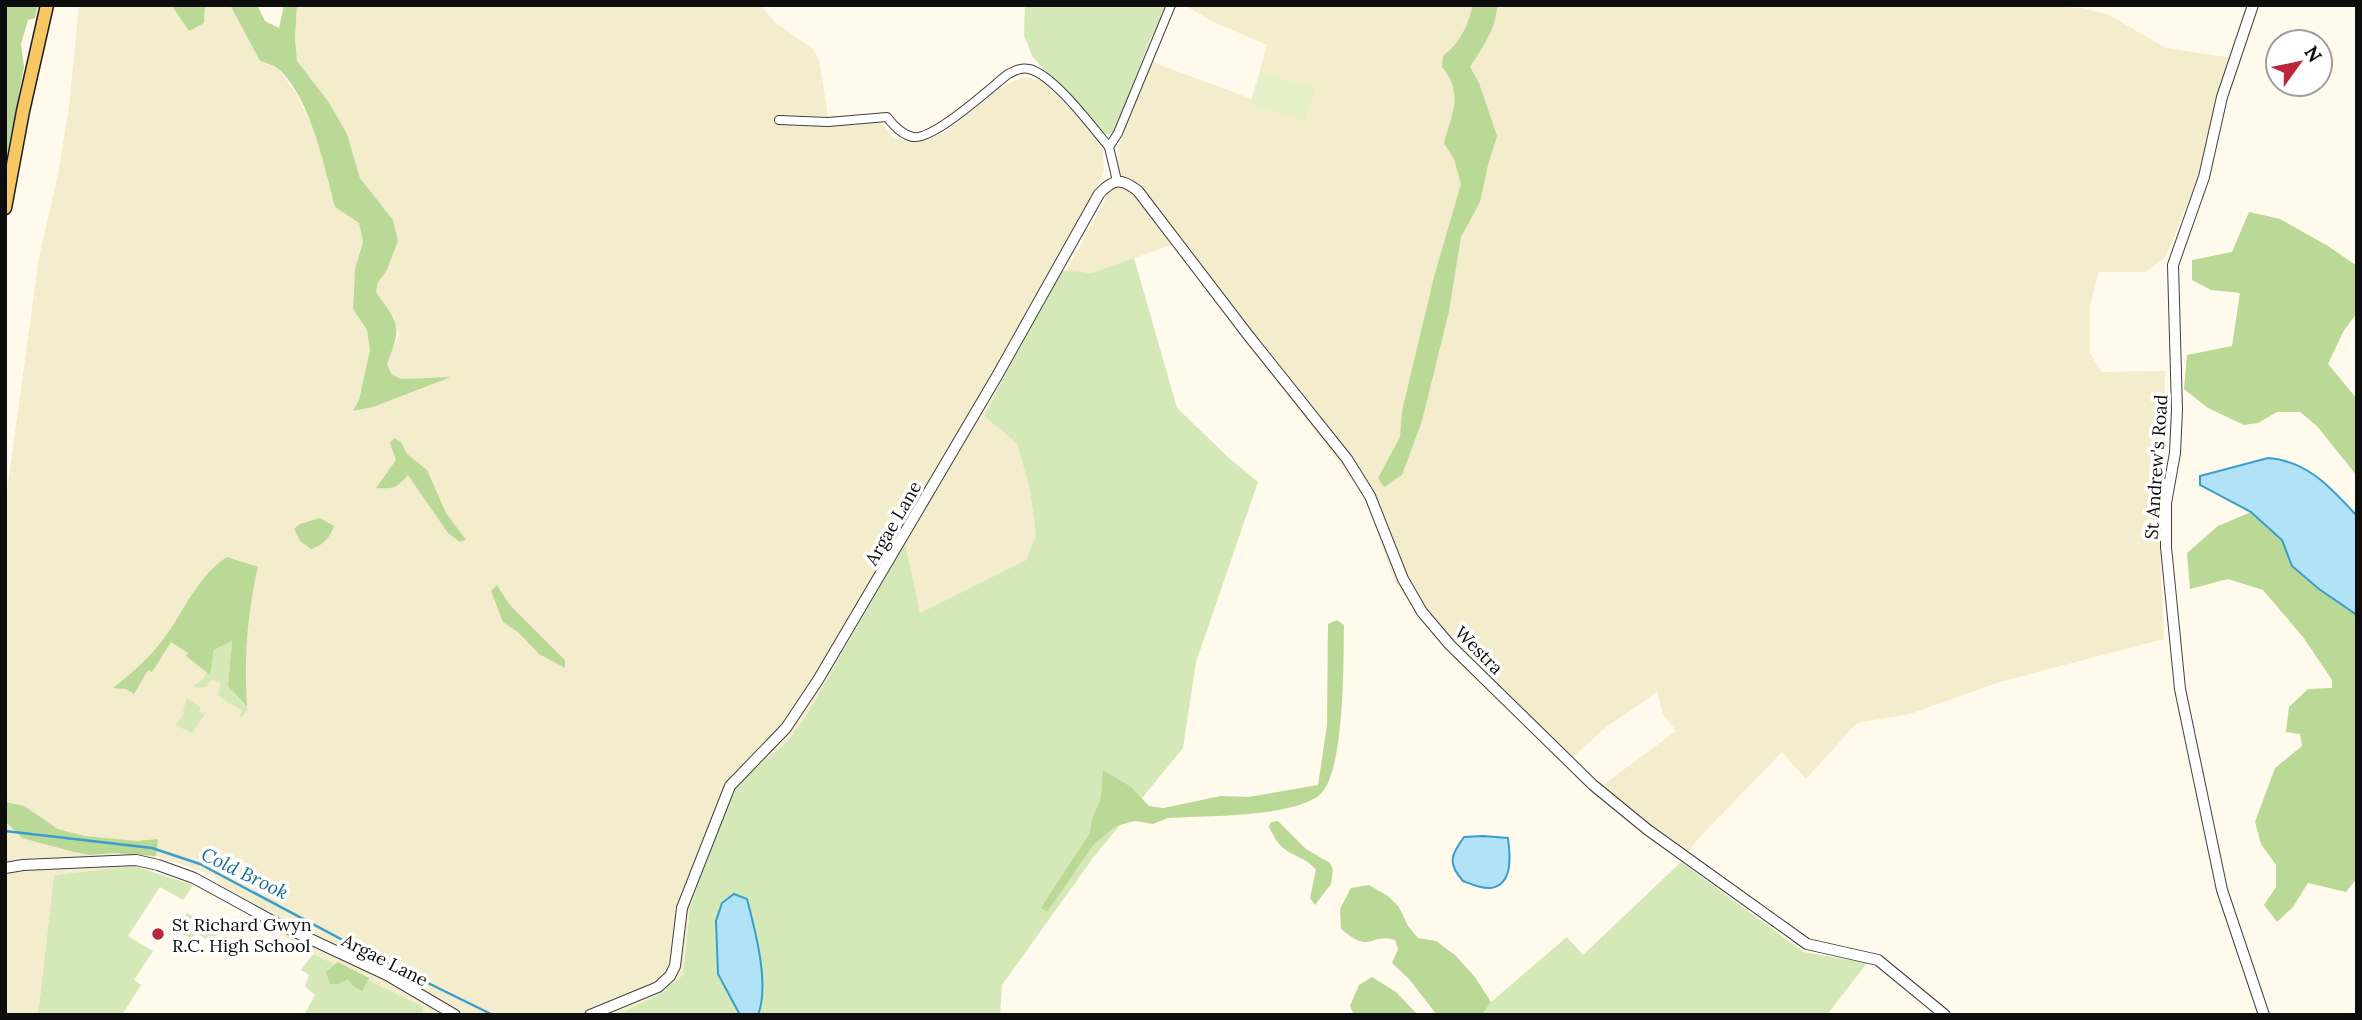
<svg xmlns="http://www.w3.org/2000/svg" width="2362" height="1020" viewBox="0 0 2362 1020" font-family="Lora,serif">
<rect width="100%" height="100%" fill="#fffaec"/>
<!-- farmland -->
<g fill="#f4edcd" fill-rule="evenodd">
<path d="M79,5H170L189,31L204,23L205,5H230L260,61L278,68L296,93L317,136L335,207L359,223L363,242L355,269L353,309L367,330L370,350L359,400L353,411L373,407L448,378L402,379L392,376L387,364L399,334L394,318L376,292L378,282L387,270L398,241L393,220L360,178L355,161L328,101L297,61L295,39L297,5H760L776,23L813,49L819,60L828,115L881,123L894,139L915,141L943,134L1001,87L1024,77L1041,80L1087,126L1103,150L1104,170L1060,270L1017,443L1030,490L1036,535L1026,560L920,613L904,545L806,716L787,742L733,787L690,908L683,975L662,993L617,1015H421L424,1007L313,954L235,907L215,876L156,856L151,870L134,866L54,875L38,1015H5V506L39,257L58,175L69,107ZM227,557L258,568L249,606L245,668L246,706L168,633Z"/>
<path d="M1184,5H2019L2082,8L2107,14L2166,48L2233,58L2203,167L2166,256L2146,272H2099L2090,306V353L2102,372L2165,371L2164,457L2157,483L2164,639L2000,682L1910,714L1857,723L1806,779L1782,752L1697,840L1683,859L1592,793L1676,731L1663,714L1657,692L1605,728L1564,765L1454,659L1395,583L1365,497L1174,244L1092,273L1066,271L1104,203L1119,156L1118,147L1152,62L1252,99L1267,45L1216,23Z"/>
</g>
<!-- green -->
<g fill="#d5e8b7">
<path d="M1025,5H1168L1150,40L1114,132L1105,135L1032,56L1024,35Z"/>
<path d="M1134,258L1177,408L1229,458L1258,482L1196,662L1183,748L1093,858L1002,985L1000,1015H617L662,993L683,975L690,908L733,787L787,742L806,716L905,543L920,613L1026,560L1036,535L1030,490L1017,443L984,416L1060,270L1092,273Z"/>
<path d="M232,641L228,686L248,709L242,717H239L242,710L230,703L228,705V703L218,695L221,683L211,680L206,687L197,688L193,685L199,683L208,672L210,674L214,650Z"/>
<path d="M187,698L201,707L199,711L203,714L207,711L192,733L175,725L185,713L183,711Z"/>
<path d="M1681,862L1804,952L1867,963L1827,1015H1482L1491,1002L1567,937L1583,955Z"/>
<path d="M134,866L193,885L183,900L160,887L128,936L153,951L134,980L141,985L122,1015H38L54,875Z"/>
<path d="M187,913L216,930L217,934L211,942L196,933L192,939L176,930Z"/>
<path d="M313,954L368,980L369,978L370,981L424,1007L421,1015H304L315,995L305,986L309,975L301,970Z"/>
</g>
<!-- forest -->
<g fill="#bad996">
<path d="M5,5H38L35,18L28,20L21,44L24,67L5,165Z"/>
<path d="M171,5H205L204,23L189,31Z"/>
<path d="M230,5H257L265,21L279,28L284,5H297L295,39L297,61L328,101L347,134L360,178L393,220L398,241L387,270L378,282L376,292C400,326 402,325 387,364L392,375L402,379L451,377L373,407L353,411L359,400L370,350L367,330L353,309L355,269L363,242L359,223L335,207C324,165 311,101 280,70C275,65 266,63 260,61Z"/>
<path d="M1473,5H1497C1497,28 1482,48 1470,67L1479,83L1497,136L1488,165L1480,202L1461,237L1449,311L1422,421L1402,475L1384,487L1378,478L1400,437L1402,411L1434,277L1461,184L1454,159L1444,143C1452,113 1464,93 1442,67L1443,56C1461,42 1467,27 1473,5Z"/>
<path d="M2249,212L2280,219L2328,246L2357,266V313L2343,332L2328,364L2357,399V476L2317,426L2300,412H2277L2258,423L2244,425L2208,408L2184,389L2187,355L2232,346L2240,293L2211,290L2192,280V260L2232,252Z"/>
<path d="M394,438L401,442L407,454L427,470L446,513L466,540L460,542L448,533L408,475C397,488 393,489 376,488L396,460L390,443Z"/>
<path d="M2251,512L2282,540L2292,566L2319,589L2357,615V878L2346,892L2308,883L2293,907L2277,922L2264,905L2276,887V865L2261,844L2255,822L2275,768L2302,746L2300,734L2286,732L2289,707L2308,689L2332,688V680L2303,637L2263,590L2228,579L2190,589L2187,553L2218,526Z"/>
<path d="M320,518L334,526C330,538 323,545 311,549L301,542L294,529L300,524Z"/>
<path d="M227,557L258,567C247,614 244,659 247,707L228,686L232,641L214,650L210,675L186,656L188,653L171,642L152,672L148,670L134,694L126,689L113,688C133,672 152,656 167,634C186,607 199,575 227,557Z"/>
<path d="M497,585L509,604L565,660V668L539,654L519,633L503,622L491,591Z"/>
<path d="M1337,620L1344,625C1343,658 1346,779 1317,797C1283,818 1209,815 1168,818L1153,824L1135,821L1116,826L1094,844L1047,912L1041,908L1090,833L1092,819L1101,798L1103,770L1131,787L1149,806L1163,808L1221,796L1248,797L1318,785L1327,725L1328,624Z"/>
<path d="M5,802L24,806L58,829L84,836L137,841L158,839L156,856L115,853L89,855L70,851L22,838L5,821Z"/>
<path d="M1278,821L1306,849L1330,863L1333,870L1331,884L1315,905L1310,898L1316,870C1306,857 1293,857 1282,847C1276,842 1273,834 1269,827L1271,822Z"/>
<path d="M1369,885L1388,896L1399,907L1408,926L1418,938L1436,941L1455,955L1475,977L1491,1002L1482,1015H1437L1409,979L1392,963L1398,949L1395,940C1367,933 1373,955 1341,929L1340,909L1351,888Z"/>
<path d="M338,962L369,978L362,991L353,986L348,979L338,984H330L326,972Z"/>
<path d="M1372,977L1396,992L1418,1015H1354L1350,1006L1359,985Z"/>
</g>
<!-- pitch -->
<path fill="#e6f0c8" d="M1260,71L1315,89L1305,121L1250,104Z"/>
<!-- water -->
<g fill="#b2e2f5" stroke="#399ecc" stroke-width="2">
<path d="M2268,458C2308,461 2331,488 2357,516V615L2319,589L2292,566L2282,540L2251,512L2200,485V476Z"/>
<path d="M1483,836L1508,838C1510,854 1514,884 1491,888C1482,889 1471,884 1463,881C1447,863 1451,855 1464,837Z"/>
<path d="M734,894L747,899C755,930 770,984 758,1015H740L718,974L716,921L722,903Z"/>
</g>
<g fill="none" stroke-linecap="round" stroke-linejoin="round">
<!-- stream -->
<path stroke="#399ecc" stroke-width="2.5" d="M5,831L152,848L200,864L369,954L493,1015"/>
<!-- minor casing -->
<g stroke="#404040" stroke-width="10">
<g id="minor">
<path d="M779,120L828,122L887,117C893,125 903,135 913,137C934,140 989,89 1008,74C1015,71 1020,67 1029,69C1053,74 1093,128 1109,147"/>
<path d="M1117,181L1109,147L1118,133L1171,5"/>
</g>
</g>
<!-- tertiary casing -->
<g stroke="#404040" stroke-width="12">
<g id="tertiary">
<path d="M2253,5L2222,97L2204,177L2173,265L2177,410L2175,453L2166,503V547L2180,689L2222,890L2264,1015"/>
<path d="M5,868L23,865L136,860L158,865L194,878L276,923L387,975L455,1015"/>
<path d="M590,1015L658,987L670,976L675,966L682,908L730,786L786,728L818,680L997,376L1099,194C1114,178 1121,178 1138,191L1248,335L1347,459L1370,496L1403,579L1422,612L1450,645L1593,785L1648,830L1807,944L1878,960L1945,1015"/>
</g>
</g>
<!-- primary casing -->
<g stroke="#1e1e1e" stroke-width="15">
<path id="primary" d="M5,208L23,111L47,5"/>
</g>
<!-- minor -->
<use href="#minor" stroke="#fff" stroke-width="8"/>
<!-- tertiary -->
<use href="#tertiary" stroke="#fff" stroke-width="10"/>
<!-- primary -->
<use href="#primary" stroke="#f7c764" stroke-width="12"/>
</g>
<!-- markers -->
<circle fill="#bb263a" stroke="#fff" stroke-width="2.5" cx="158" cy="934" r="7"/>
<g text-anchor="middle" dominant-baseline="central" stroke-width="7" stroke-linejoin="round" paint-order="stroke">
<!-- street labels -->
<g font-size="18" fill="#0d0d0d" stroke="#fff">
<text transform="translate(2156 467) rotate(-86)">St Andrew's Road</text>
<text transform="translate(893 523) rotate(-60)">Argae Lane</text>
<text transform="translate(1479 650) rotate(45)">Westra</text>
<text transform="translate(385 960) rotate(27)">Argae Lane</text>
</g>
<!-- poi labels -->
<g font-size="18" fill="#0d0d0d" stroke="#fff" text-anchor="start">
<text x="172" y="924">St Richard Gwyn<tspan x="172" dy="21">R.C. High School</tspan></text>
</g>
<!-- water labels -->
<g font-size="19" font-style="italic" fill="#176e9d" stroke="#fff">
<text transform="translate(245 873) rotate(26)">Cold Brook</text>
</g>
</g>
<!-- border -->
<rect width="2362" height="1020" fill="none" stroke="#0d0d0d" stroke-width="14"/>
<!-- north arrow -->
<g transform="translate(2299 63) rotate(57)"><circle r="33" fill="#ffffff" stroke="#9e9e9e" stroke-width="2"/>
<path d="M0-5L12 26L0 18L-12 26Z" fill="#bb263a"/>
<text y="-10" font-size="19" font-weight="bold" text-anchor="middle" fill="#0d0d0d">N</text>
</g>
</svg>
